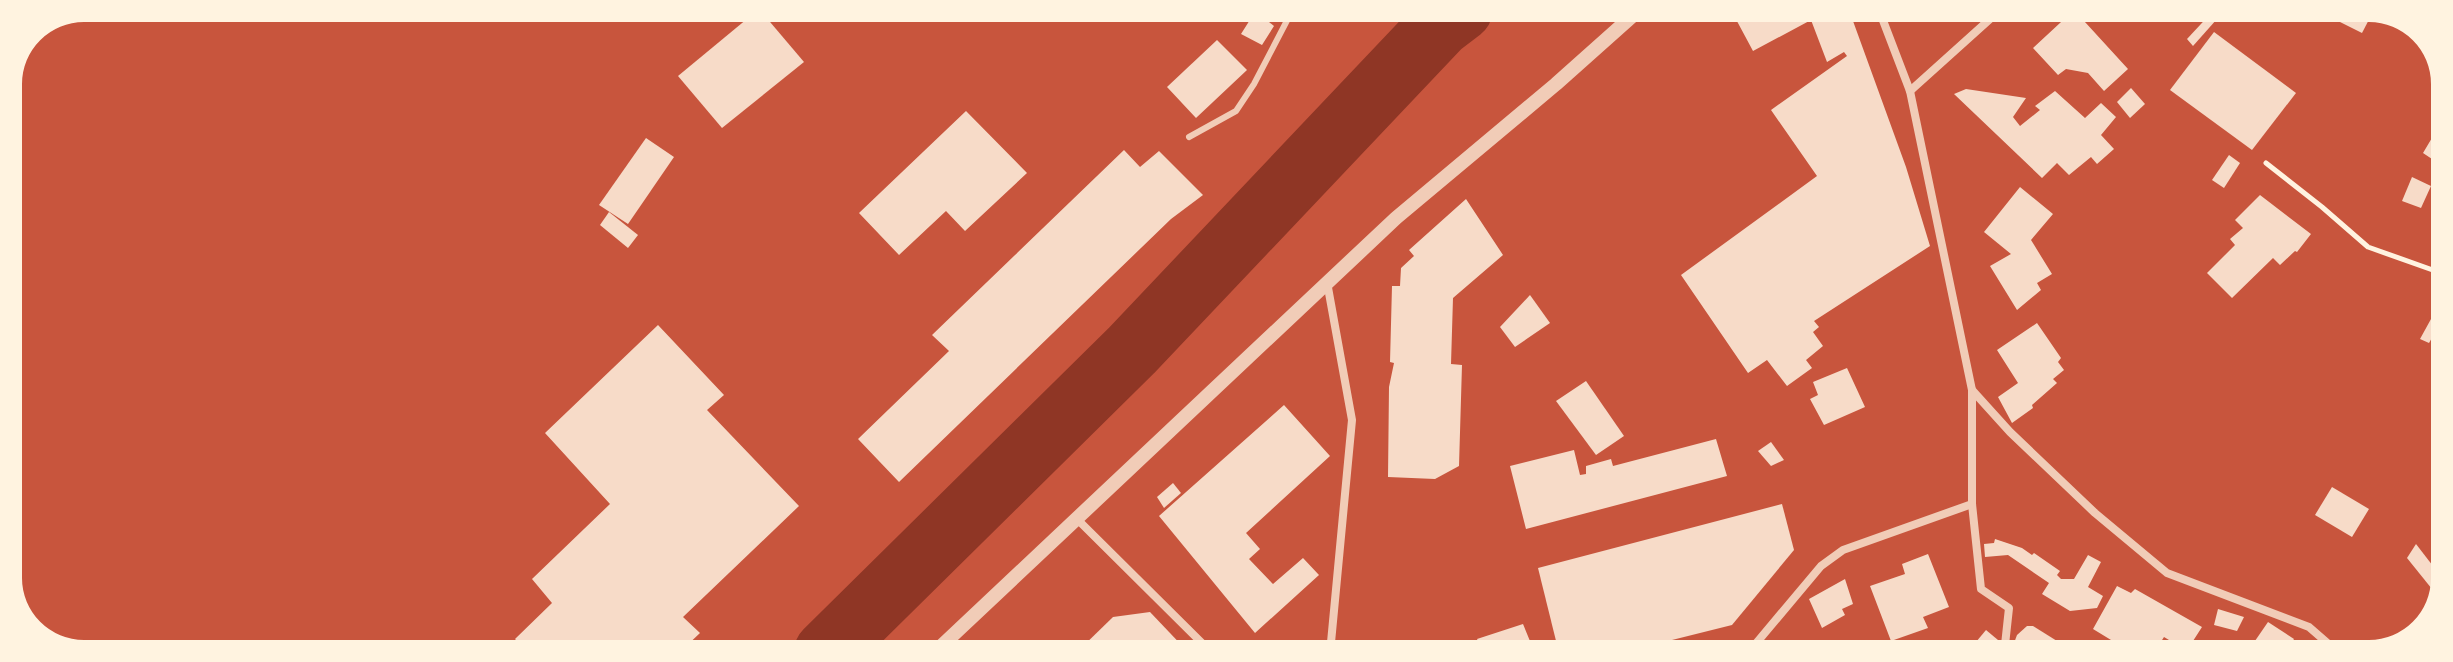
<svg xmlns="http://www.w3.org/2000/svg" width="2453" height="662" viewBox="0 0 2453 662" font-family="'PT Sans Narrow',sans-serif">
<rect width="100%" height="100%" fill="#c8553d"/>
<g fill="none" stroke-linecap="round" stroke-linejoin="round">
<!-- river -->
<path stroke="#8f3625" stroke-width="64" d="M826,652L1132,350L1440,25L1461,9"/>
</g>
<!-- building -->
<g fill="#f7dbc8">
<path d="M759,9L804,62L722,128L678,76Z"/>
<path d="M1731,10H1849L1906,167L1930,246L1814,321L1819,327L1813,332L1823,346L1806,360L1812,368L1787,386L1767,360L1748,373L1681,275L1817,176L1771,110L1847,56L1844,52L1827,62L1811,20L1753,51Z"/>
<path d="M2074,10L2128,69L2104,91L2088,73L2066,69L2058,75L2033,48Z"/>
<path d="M2214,10H2225L2193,46L2187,39Z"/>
<path d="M2316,10H2374L2362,33Z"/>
<path d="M1259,11L1271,17L1269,22L1274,26L1262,45L1241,34L1253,15L1256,17Z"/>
<path d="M2214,32L2296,93L2252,150L2170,90Z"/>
<path d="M1217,40L1247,70L1196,118L1167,87Z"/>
<path d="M2131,88L2145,104L2130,118L2117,102Z"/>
<path d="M1966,89L2026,98L2013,117L2020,126L2040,110L2035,106L2055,91L2085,118L2101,103L2116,117L2101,135L2114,149L2097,164L2091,157L2069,175L2057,163L2042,178L1954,94Z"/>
<path d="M966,111L1027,173L965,231L946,211L899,255L859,213Z"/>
<path d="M2445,116L2444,161V167L2423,153Z"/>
<path d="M646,138L674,157L628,224L599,205Z"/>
<path d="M1124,150L1140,167L1159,151L1203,195L1171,219L899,482L858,439L949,351L932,335Z"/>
<path d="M2229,155L2240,163L2224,188L2212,180Z"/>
<path d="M2412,177L2431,186L2421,208L2402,201Z"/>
<path d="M2020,187L2053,214L2031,240L2052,274L2037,283L2041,290L2017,310L1990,266L2011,254L1984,232Z"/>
<path d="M2260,195L2311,234L2297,252L2295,251L2280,265L2273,258L2232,298L2207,273L2235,245L2230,239L2243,228L2235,220Z"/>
<path d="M1466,199L1503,255L1453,298L1451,364L1462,365L1459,466L1435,479L1388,477L1389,387L1394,363L1390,362L1392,286H1400L1401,268L1414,256L1409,250Z"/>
<path d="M609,212L638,235L628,248L600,225Z"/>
<path d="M1530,295L1550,323L1515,347L1500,327Z"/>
<path d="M2440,312L2444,317L2429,343L2420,339L2431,319L2433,320Z"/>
<path d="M2037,323L2061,358L2058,362L2064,370L2053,379L2057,383L2032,405L2033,408L2012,423L1998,397L2018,383L1997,350Z"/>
<path d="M658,325L724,395L707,410L799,506L683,617L700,633L680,652H527L515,639L552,603L532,579L610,504L545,433Z"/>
<path d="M1847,368L1865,407L1824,425L1810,399L1818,395L1813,382Z"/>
<path d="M1586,381L1624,436L1596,455L1556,401Z"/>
<path d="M1284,405L1330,456L1246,533L1260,549L1249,559L1273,584L1303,558L1319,575L1255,633L1159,516Z"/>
<path d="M1716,439L1727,476L1526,529L1510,466L1574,450L1580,475L1586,474V466L1611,459L1613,466Z"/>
<path d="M1771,442L1784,460L1771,466L1758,451Z"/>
<path d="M1173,483L1181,493L1164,508L1157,497Z"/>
<path d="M2332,487L2369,509L2352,537L2315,515Z"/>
<path d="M1782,504L1794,550L1732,625L1620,653H1559L1538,568Z"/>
<path d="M1995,539L2022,548L2032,555L2034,553L2060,571L2057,575L2061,579H2074L2088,555L2101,562L2088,587L2103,596L2097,608L2070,611L2042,594L2049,583L2008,555L1985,557L1984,544L1994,543Z"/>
<path d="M2416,544L2443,579V589L2436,594L2407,558Z"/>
<path d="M1928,554L1949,607L1923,617L1928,628L1891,641L1870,586L1905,574L1902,564Z"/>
<path d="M1845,579L1853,604L1842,609L1845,615L1822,628L1809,599Z"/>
<path d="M2117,586L2131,593L2135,589L2202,627L2193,641L2179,646L2164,637L2153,654H2134L2093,629Z"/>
<path d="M2434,600L2439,603L2416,638L2394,645Z"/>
<path d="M2218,609L2244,617L2237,631L2214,625Z"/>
<path d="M1150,612L1189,653H1076L1113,617Z"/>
<path d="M2268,622L2294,639L2285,654H2246Z"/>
<path d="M1523,624L1532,646L1528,648L1530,653H1483L1477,639Z"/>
<path d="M2027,626H2033L2065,646L2060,654H2010L2017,635Z"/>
<path d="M1986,630L1998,640L1987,654H1966Z"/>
<path d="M1460,643L1464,653H1443L1442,651Z"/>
<path d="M2303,643L2314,650L2318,654H2296Z"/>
<path d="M1827,647L1829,653H1810Z"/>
</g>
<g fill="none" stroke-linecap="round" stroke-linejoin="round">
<!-- path -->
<path stroke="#fff3e0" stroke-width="5" d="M2266,163L2322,207L2368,247L2444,274"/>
<!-- service -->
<path stroke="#f1ccb7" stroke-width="6" d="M1189,137L1236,111L1254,84L1293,9"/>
<!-- minor -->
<g stroke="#f1ccb7" stroke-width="8">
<path d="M1879,10L1910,91L1972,390L2010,432L2095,513L2167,573L2309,627L2340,654"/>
<path d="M1910,91L2000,10"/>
<path d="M1327,282L1352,420L1330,653"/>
<path d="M1972,390V504L1981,589L2009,608L2004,654"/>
<path d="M1078,520L1212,653"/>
<path d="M1743,653L1753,647L1821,566L1843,550L1972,504"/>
</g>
<!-- tertiary -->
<path stroke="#f1ccb7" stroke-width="14" d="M935,652L1396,218L1556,84L1639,10"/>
</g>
<!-- crop -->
<path d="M0 0H2453V662H0ZM84 22H2369A62 62 0 0 1 2431 84V578A62 62 0 0 1 2369 640H84A62 62 0 0 1 22 578V84A62 62 0 0 1 84 22Z" fill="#fff3e0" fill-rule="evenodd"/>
</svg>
